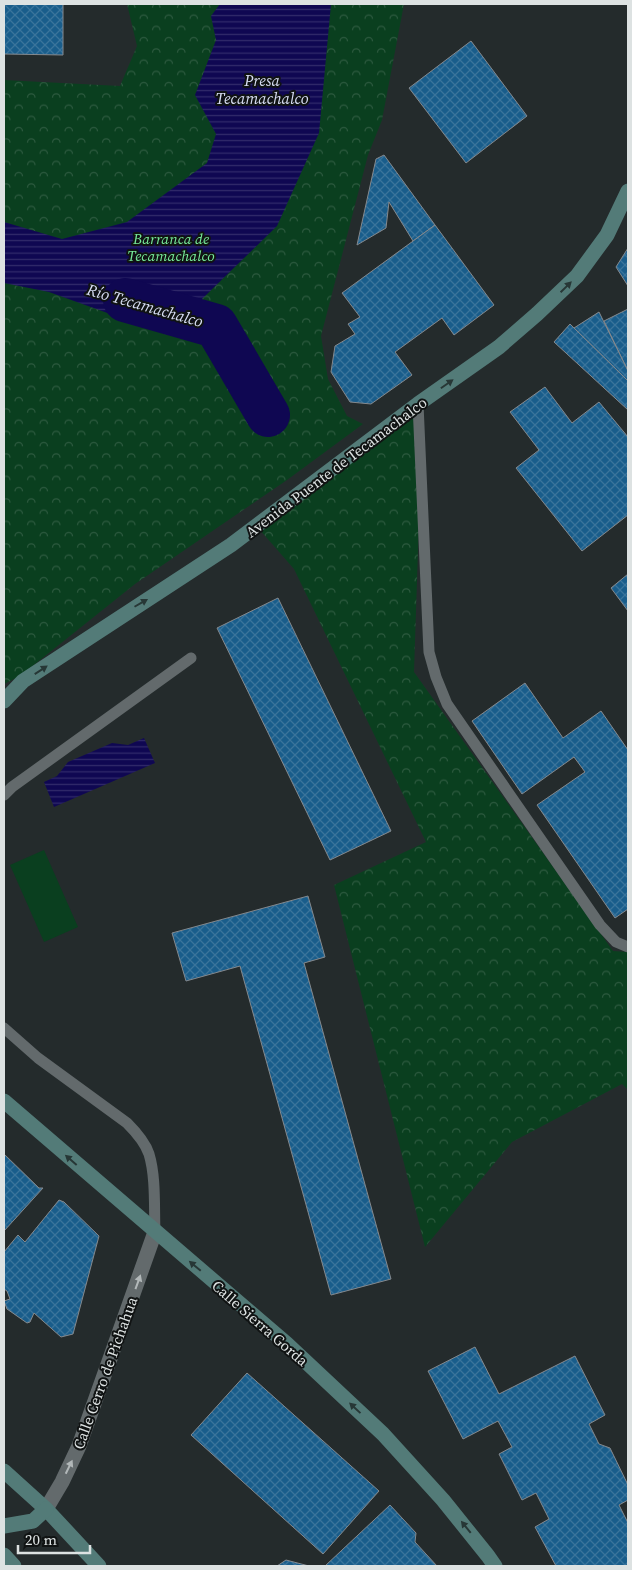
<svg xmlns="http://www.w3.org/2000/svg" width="632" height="1570" viewBox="0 0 632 1570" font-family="'Source Serif 4',serif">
<defs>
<pattern id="forest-crowns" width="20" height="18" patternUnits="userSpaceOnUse" patternTransform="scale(1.25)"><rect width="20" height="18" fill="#0a3f1f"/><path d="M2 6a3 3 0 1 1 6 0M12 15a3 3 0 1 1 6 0" fill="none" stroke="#2d5a3f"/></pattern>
<pattern id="water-rules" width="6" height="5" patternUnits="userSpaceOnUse" patternTransform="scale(1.25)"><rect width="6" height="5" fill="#0f0752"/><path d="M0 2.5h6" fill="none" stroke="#322b6b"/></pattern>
<pattern id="building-cross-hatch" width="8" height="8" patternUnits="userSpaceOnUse" patternTransform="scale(1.25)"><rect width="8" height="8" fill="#195d8b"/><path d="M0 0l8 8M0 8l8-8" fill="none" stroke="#3a749b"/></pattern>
</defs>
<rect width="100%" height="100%" fill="#242b2c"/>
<!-- forest -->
<g fill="url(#forest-crowns)">
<path d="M127,4H404L382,120L368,155L321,336L328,379L347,416L363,424L287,480L135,584L20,676L4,684V80L120,86L137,46Z"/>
<path d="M423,398L414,672L613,951L628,952V1090L622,1084L512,1142L425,1247L334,885L426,842L294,569L253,522Z"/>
</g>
<!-- pitch -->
<path fill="#0a3f1f" d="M44,850L78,927L44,942L10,865Z"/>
<!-- water -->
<g fill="url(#water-rules)">
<path d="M220,4H331L319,133L277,226L166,334L49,292L4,283V222L62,239L127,222L207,163L216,134L195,95L216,40L211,16Z"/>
<path d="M144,738L155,763L54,807L44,782L57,776L68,762L112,743L128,745Z"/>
</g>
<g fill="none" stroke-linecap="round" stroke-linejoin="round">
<!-- river -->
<path stroke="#0f0752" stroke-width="44" d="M125,300L216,326L268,415"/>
</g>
<!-- building -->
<g fill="url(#building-cross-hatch)" stroke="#84898e">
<path d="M4,4H63V55L4,54Z"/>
<path d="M471,41L527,116L466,163L409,88Z"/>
<path d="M384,155L435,225L413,241L389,202L386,228L357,245L376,159Z"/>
<path d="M435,225L494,305L454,335L442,318L395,352L412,375L371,404L350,402L331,372L335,346L355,334L348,324L360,317L342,293Z"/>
<path d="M628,248V286L616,267Z"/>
<path d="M628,309V371L604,321Z"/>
<path d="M599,312L628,371V381L574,328Z"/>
<path d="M570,324L628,381V410L554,342Z"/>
<path d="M545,387L572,423L599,402L628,437V515L582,551L516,468L539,450L510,412Z"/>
<path d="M628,574V611L611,588Z"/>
<path d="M278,598L391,831L330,860L217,628Z"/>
<path d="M525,683L563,738L601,711L628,750V909L615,918L537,805L585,772L574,757L522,794L472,721Z"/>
<path d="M308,896L325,957L304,963L391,1279L331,1295L240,966L186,981L172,933Z"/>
<path d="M4,1154L39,1188H43L4,1231Z"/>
<path d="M59,1200L64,1202L99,1236L73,1334L61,1337L34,1313L30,1322L27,1323L7,1309L4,1301L10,1299L7,1291L4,1289V1252L18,1235L25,1242Z"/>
<path d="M475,1347L499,1394L575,1356L605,1415L589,1424L599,1444L610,1448L628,1485V1500L619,1505L628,1523V1566H556L535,1527L549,1519L536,1493L522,1500L499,1454L512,1447L498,1421L463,1439L428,1371Z"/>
<path d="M247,1373L379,1491L323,1554L191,1435Z"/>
<path d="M390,1505L416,1533L415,1542L437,1566H325Z"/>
<path d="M286,1560L309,1566H277Z"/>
</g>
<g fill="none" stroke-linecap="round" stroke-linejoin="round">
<!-- service -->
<g stroke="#636a6c" stroke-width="11">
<path d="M418,404L429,652L436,677L447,704L600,925L616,942L628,947"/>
<path d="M4,795L12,787L191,658"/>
<path d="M4,1028L38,1058L127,1123C136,1132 145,1142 149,1154C156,1177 154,1208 155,1232"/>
</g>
<!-- minor -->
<path stroke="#636a6c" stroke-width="15" d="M46,1509L62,1482L79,1446L155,1232"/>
<!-- secondary -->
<g stroke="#537b78" stroke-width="15">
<path d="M4,701L23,681L231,545L418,404L499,347L537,314L577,276L607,235L628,191"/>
<path d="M4,1101L287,1344L383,1434L443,1500L488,1556L495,1566"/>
<path d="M4,1471L46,1509L99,1566"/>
<path d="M4,1526L33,1521L46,1509"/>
<path d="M4,1555L14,1566"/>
</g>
</g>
<!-- one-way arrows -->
<defs><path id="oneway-solid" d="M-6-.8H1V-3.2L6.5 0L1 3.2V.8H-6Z" transform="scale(1.25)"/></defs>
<g fill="#273736">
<use href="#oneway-solid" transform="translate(566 287) rotate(-44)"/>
<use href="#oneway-solid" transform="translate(447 384) rotate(-35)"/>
<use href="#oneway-solid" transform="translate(141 603) rotate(-30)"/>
<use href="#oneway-solid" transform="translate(41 670) rotate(-33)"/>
<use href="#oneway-solid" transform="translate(71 1160) rotate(-139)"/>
<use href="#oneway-solid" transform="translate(195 1266) rotate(-140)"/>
<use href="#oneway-solid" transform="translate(355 1408) rotate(-137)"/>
<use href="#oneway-solid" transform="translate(466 1527) rotate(-129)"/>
</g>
<g fill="#b2b8b9">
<use href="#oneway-solid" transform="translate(138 1282) rotate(-70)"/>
<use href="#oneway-solid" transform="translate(69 1467) rotate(-64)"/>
</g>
<g text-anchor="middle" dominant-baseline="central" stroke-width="4" stroke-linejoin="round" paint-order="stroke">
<!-- park labels -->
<g font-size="15" font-style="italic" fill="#76ea9a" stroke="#101313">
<text x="171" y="238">Barranca de<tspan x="171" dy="17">Tecamachalco</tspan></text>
</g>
<!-- street labels -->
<g font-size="15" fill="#dde2e2" stroke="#101313">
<text transform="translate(336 467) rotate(-37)">Avenida Puente de Tecamachalco</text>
<text transform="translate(260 1323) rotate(41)">Calle Sierra Gorda</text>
<text transform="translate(105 1373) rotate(-70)">Calle Cerro de Pichahua</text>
</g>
<!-- water labels -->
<g font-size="16" font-style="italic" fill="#d7ddf3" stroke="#101313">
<text x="262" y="80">Presa<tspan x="262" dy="18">Tecamachalco</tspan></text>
<text transform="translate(145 305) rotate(16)">Río Tecamachalco</text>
</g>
</g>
<!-- border -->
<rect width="632" height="1570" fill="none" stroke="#dde2e2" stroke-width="10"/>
<!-- scale -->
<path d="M18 1545v8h72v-8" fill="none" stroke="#dde2e2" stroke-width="2.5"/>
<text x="25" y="1545" font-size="15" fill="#dde2e2" stroke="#101313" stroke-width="4" paint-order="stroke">20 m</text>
</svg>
